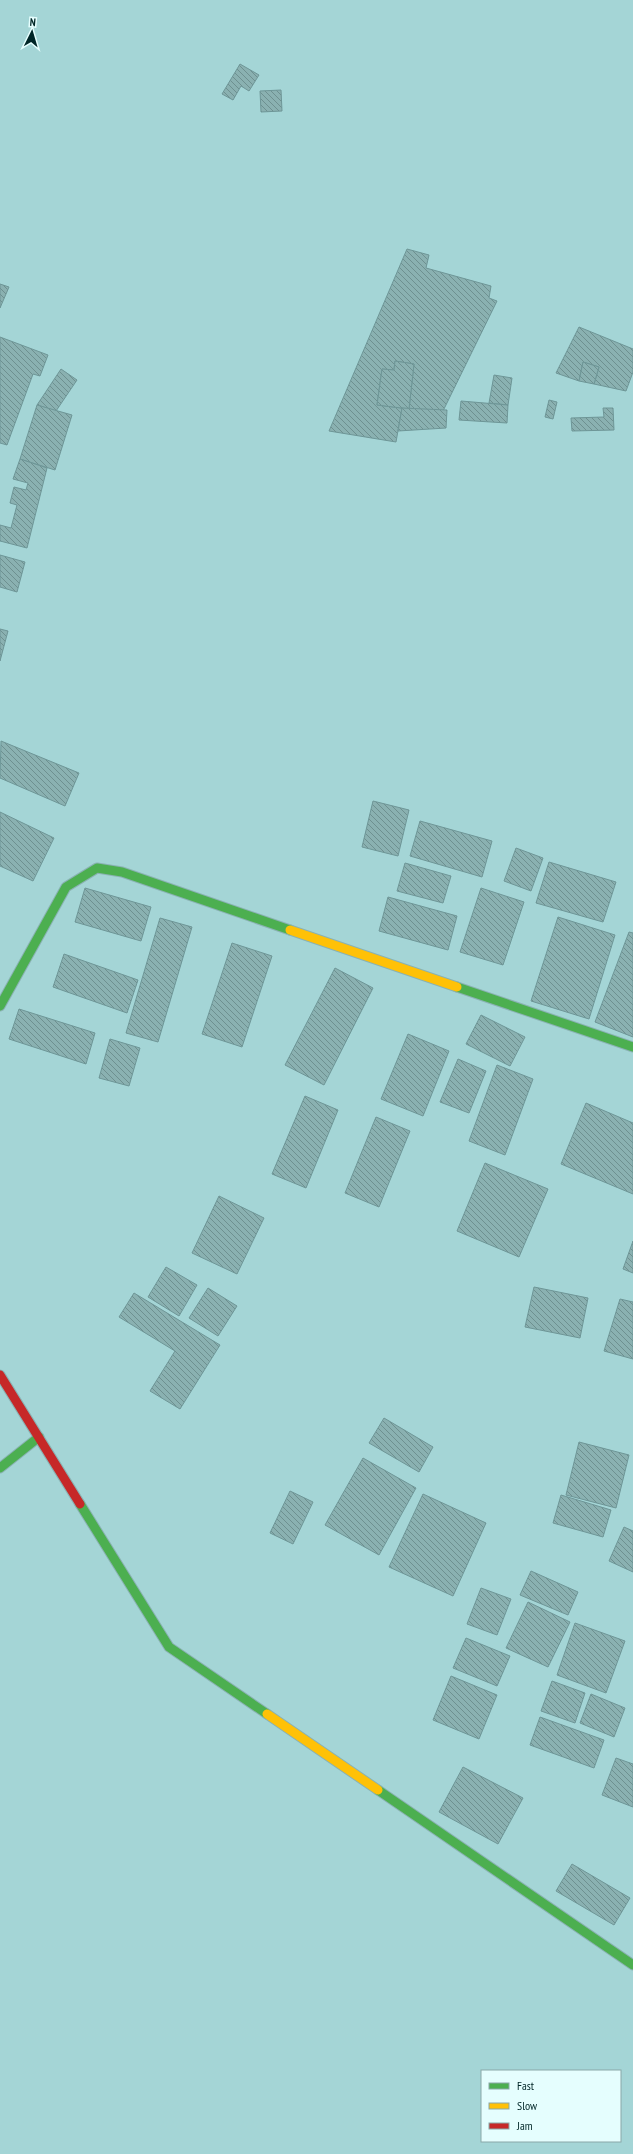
<svg xmlns="http://www.w3.org/2000/svg" width="633" height="2154" viewBox="0 0 633 2154" font-family="'PT Sans Narrow',sans-serif">
<defs>
<pattern id="building-back-hatch" width="6" height="6" patternUnits="userSpaceOnUse"><rect width="6" height="6" fill="#8ab1b1"/><path d="M-1 5l2 2M0 0l6 6M5-1l2 2" fill="none" stroke="#6e9090"/></pattern>
</defs>
<rect width="100%" height="100%" fill="#a4d5d6"/>
<!-- building -->
<g fill="url(#building-back-hatch)" stroke="#6e9697">
<path d="M240,64L259,75L249,91L241,86L233,100L222,94Z"/>
<path d="M281,90L282,111L261,112L260,91Z"/>
<path d="M407,249L429,255L426,268L491,286L489,298L497,301L443,411L409,409L414,364L395,361L394,370L382,369L377,405L402,408L396,442L329,431Z"/>
<path d="M0,284L9,287L0,308Z"/>
<path d="M579,327L633,349V372L626,391L594,384L599,367L583,362L579,381L556,373Z"/>
<path d="M0,337L48,355L40,376L33,374L7,445L0,443Z"/>
<path d="M395,361L414,364L409,409L377,405L382,369L394,370Z"/>
<path d="M583,362L599,367L594,384L579,381Z"/>
<path d="M61,369L77,380L56,411L37,405Z"/>
<path d="M494,375L512,378L508,405L489,403Z"/>
<path d="M549,400L557,402L553,419L545,417Z"/>
<path d="M461,401L508,405L507,423L459,420Z"/>
<path d="M37,405L72,415L55,470L20,459Z"/>
<path d="M402,408L447,410L446,428L398,431Z"/>
<path d="M603,408H613L614,430L572,431L571,418L604,417Z"/>
<path d="M20,459L47,468L27,548L0,541V525L11,528L17,505L10,503L14,487L26,490L28,483L13,479Z"/>
<path d="M0,555L25,562L17,592L0,587Z"/>
<path d="M0,629L8,631L0,661Z"/>
<path d="M1,741L79,773L65,806L0,778Z"/>
<path d="M373,801L409,810L398,856L362,847Z"/>
<path d="M0,812L54,838L33,881L0,866Z"/>
<path d="M420,821L492,841L482,877L410,856Z"/>
<path d="M516,848L543,858L531,891L504,881Z"/>
<path d="M549,862L616,882L603,922L536,903Z"/>
<path d="M405,863L451,876L443,903L397,891Z"/>
<path d="M85,888L151,907L141,941L75,922Z"/>
<path d="M481,888L524,902L503,965L460,952Z"/>
<path d="M388,897L457,916L448,950L379,931Z"/>
<path d="M558,917L615,935L589,1019L531,1001Z"/>
<path d="M160,918L192,927L158,1042L126,1033Z"/>
<path d="M629,932L633,933V1037L595,1022Z"/>
<path d="M232,943L272,956L242,1047L202,1034Z"/>
<path d="M64,954L138,980L127,1013L53,987Z"/>
<path d="M335,968L373,988L324,1085L285,1065Z"/>
<path d="M19,1009L95,1033L86,1064L9,1039Z"/>
<path d="M481,1015L525,1037L510,1066L466,1044Z"/>
<path d="M408,1034L449,1051L423,1116L381,1099Z"/>
<path d="M110,1039L140,1048L129,1086L99,1078Z"/>
<path d="M458,1059L486,1071L469,1113L440,1102Z"/>
<path d="M497,1065L533,1079L505,1155L469,1141Z"/>
<path d="M305,1096L338,1110L306,1188L272,1174Z"/>
<path d="M586,1103L633,1123V1194L561,1164Z"/>
<path d="M376,1117L410,1131L379,1207L345,1193Z"/>
<path d="M485,1163L548,1189L519,1257L457,1231Z"/>
<path d="M219,1196L264,1218L237,1274L192,1253Z"/>
<path d="M633,1241V1273L623,1269Z"/>
<path d="M166,1267L197,1285L179,1316L148,1297Z"/>
<path d="M534,1287L588,1298L580,1338L525,1327Z"/>
<path d="M208,1288L237,1306L218,1336L189,1318Z"/>
<path d="M134,1293L220,1345L180,1409L150,1391L175,1351L119,1317Z"/>
<path d="M620,1299L633,1302V1359L604,1351Z"/>
<path d="M384,1418L433,1447L419,1472L369,1443Z"/>
<path d="M579,1442L629,1455L616,1508L566,1495Z"/>
<path d="M363,1458L416,1488L379,1555L325,1525Z"/>
<path d="M290,1491L313,1502L293,1544L270,1533Z"/>
<path d="M423,1494L486,1523L453,1596L389,1567Z"/>
<path d="M561,1495L611,1510L603,1537L553,1523Z"/>
<path d="M624,1527L633,1531V1572L609,1561Z"/>
<path d="M531,1571L578,1592L568,1615L520,1595Z"/>
<path d="M481,1588L511,1599L497,1635L467,1624Z"/>
<path d="M528,1602L570,1622L548,1667L506,1648Z"/>
<path d="M575,1623L625,1641L606,1693L557,1675Z"/>
<path d="M466,1638L510,1656L497,1686L453,1668Z"/>
<path d="M451,1676L497,1695L479,1739L433,1720Z"/>
<path d="M552,1681L585,1693L575,1723L541,1711Z"/>
<path d="M591,1694L625,1708L614,1737L580,1723Z"/>
<path d="M540,1717L604,1740L594,1768L530,1745Z"/>
<path d="M616,1758L633,1764V1807L602,1795Z"/>
<path d="M463,1767L523,1798L498,1844L439,1812Z"/>
<path d="M572,1864L630,1898L614,1925L556,1891Z"/>
</g>
<g fill="none" stroke-linecap="round" stroke-linejoin="round">
<!-- fast casing -->
<g stroke="#8ab2b3" stroke-width="11">
<g id="fast">
<path d="M457,987L633,1047"/>
<path d="M0,1006L66,887L97,868L122,872L290,930"/>
<path d="M0,1468L39,1437"/>
<path d="M80,1504L169,1647L267,1714"/>
<path d="M378,1790L633,1965"/>
</g>
</g>
<!-- slow casing -->
<g stroke="#8ab2b3" stroke-width="11">
<g id="slow">
<path d="M290,930L457,987"/>
<path d="M267,1714L378,1790"/>
</g>
</g>
<!-- jam casing -->
<g stroke="#8ab2b3" stroke-width="11">
<path id="jam" d="M0,1375L80,1504"/>
</g>
<!-- fast -->
<use href="#fast" stroke="#4caf50" stroke-width="9"/>
<!-- slow -->
<use href="#slow" stroke="#ffc107" stroke-width="9"/>
<!-- jam -->
<use href="#jam" stroke="#c62828" stroke-width="9"/>
</g>
<!-- legend -->
<rect x="481" y="2070" width="140" height="72" fill="#e5fefe" stroke="#89a8a8"/>
<rect x="489" y="2083" width="20" height="6" fill="#4caf50" stroke="#89a8a8"/>
<text x="517" y="2090" font-size="12" fill="#002627">Fast</text>
<rect x="489" y="2103" width="20" height="6" fill="#ffc107" stroke="#89a8a8"/>
<text x="517" y="2110" font-size="12" fill="#002627">Slow</text>
<rect x="489" y="2123" width="20" height="6" fill="#c62828" stroke="#89a8a8"/>
<text x="517" y="2130" font-size="12" fill="#002627">Jam</text>
<!-- north arrow -->
<g transform="translate(32 32) rotate(5)" stroke="#e5fefe" stroke-width="3" paint-order="stroke">
<path d="M0-3L7 15L0 10L-7 15Z" fill="#002627"/>
<text y="-6" font-size="11" font-weight="bold" text-anchor="middle" fill="#002627">N</text>
</g>
</svg>
